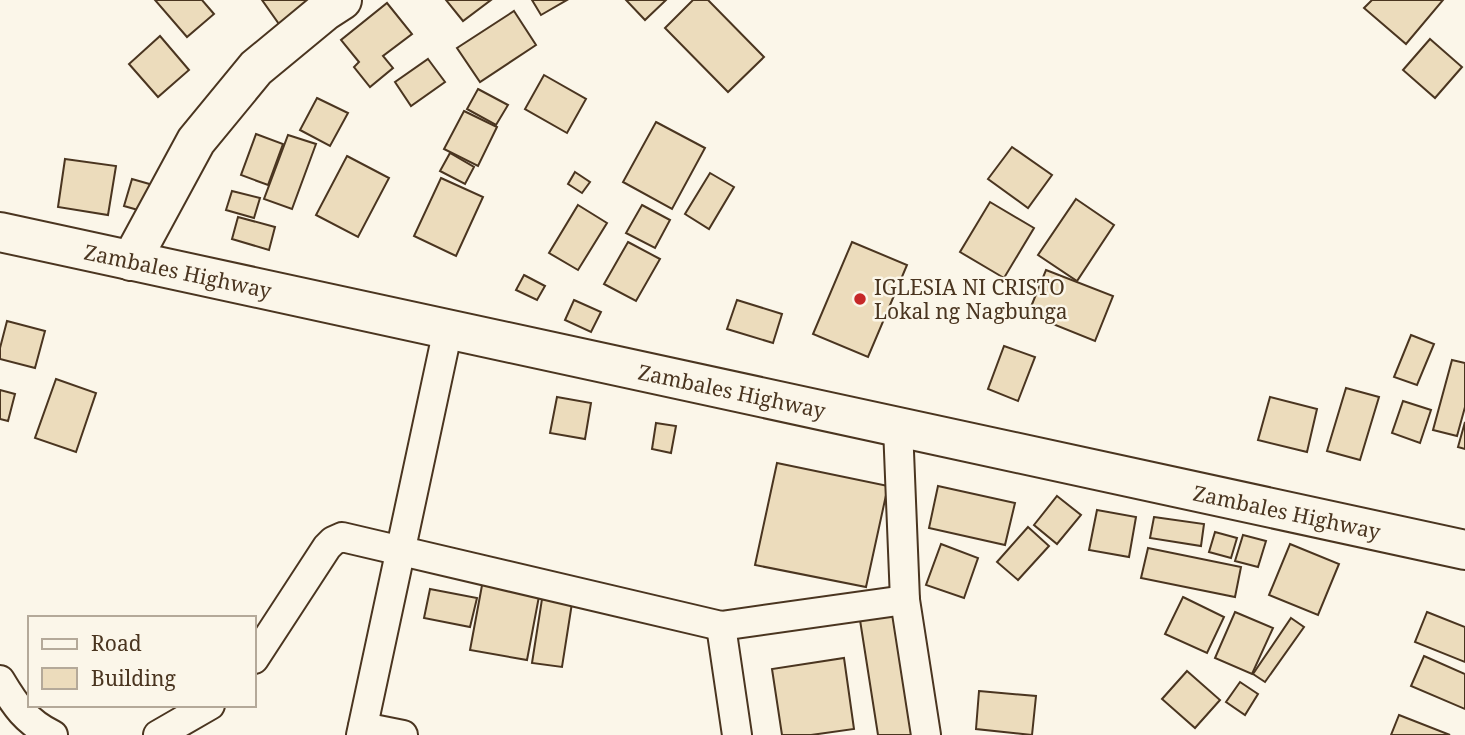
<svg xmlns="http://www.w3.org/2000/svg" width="1465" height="735" viewBox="0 0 1465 735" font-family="'Noto Serif',serif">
<rect width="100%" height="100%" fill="#fbf6e9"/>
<!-- building -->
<g fill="#ecdcbc" stroke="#4a3520" stroke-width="2">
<path d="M155,0H202L214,14L187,37Z"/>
<path d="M262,0H309V1L279,24Z"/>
<path d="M446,0H491L463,21Z"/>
<path d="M532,0H567L541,15Z"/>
<path d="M626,0H666L645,20Z"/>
<path d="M693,0H708L764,57L728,92L665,28Z"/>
<path d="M1372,0H1443L1406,44L1364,8Z"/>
<path d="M387,3L412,34L383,56L393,68L370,87L354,67L359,62L341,40Z"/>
<path d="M514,11L536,45L480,82L457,48Z"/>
<path d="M160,36L189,70L158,97L129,64Z"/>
<path d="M1430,39L1462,67L1435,98L1403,70Z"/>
<path d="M428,59L445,82L411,106L395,82Z"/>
<path d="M544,75L586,99L567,133L525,109Z"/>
<path d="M478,89L508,105L496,125L467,109Z"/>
<path d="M317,98L348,113L330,146L300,130Z"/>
<path d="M464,111L497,127L478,166L444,149Z"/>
<path d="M656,122L705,148L672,209L623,182Z"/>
<path d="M256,134L283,144L268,185L241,175Z"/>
<path d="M288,135L316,144L292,209L264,199Z"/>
<path d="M1012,147L1052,175L1028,208L988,179Z"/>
<path d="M450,153L474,167L465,184L440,171Z"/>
<path d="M347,156L389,178L358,237L316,215Z"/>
<path d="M65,159L116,166L108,215L58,207Z"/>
<path d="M575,172L590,182L582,193L568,184Z"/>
<path d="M710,173L734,187L709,229L685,214Z"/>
<path d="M441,178L483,197L456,256L414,236Z"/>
<path d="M132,179L153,185L145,212L124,206Z"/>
<path d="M232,191L260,198L254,218L226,210Z"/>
<path d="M1076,199L1114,225L1077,281L1038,255Z"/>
<path d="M990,202L1034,228L1004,278L960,252Z"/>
<path d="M578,205L607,223L578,270L549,253Z"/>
<path d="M642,205L670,220L655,248L626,233Z"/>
<path d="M238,217L275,227L269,250L232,239Z"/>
<path d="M628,242L660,259L636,301L604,284Z"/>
<path d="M852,242L907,265L868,357L813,334Z"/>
<path d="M1046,270L1113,296L1095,341L1028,314Z"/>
<path d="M524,275L545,286L537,300L516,290Z"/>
<path d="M574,300L601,312L591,332L565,320Z"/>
<path d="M737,300L782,314L773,343L727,329Z"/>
<path d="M7,321L45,331L35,368L0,359V348Z"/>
<path d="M1411,335L1434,344L1417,385L1394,377Z"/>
<path d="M1004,346L1035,357L1018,401L988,389Z"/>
<path d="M1452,360L1465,363V407L1457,436L1433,430Z"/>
<path d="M56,379L96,393L76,452L35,438Z"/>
<path d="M1346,388L1379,397L1360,460L1327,451Z"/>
<path d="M0,390L15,394L8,421L0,419Z"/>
<path d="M557,397L591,403L585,439L550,433Z"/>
<path d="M1270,397L1317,409L1307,452L1258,440Z"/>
<path d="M1403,401L1431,410L1420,443L1392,433Z"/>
<path d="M1465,422V449L1458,447Z"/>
<path d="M656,423L676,426L671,453L652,449Z"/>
<path d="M777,463L888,486L866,587L755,565Z"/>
<path d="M938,486L1015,503L1005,545L929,528Z"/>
<path d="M1057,496L1081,515L1057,544L1034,525Z"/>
<path d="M1097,510L1136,517L1129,557L1089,550Z"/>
<path d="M1154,517L1204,524L1201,546L1150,538Z"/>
<path d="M1028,527L1049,546L1018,580L997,562Z"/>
<path d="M1215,532L1237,538L1231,558L1209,552Z"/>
<path d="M1243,535L1266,541L1258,567L1235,561Z"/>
<path d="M941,544L978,558L964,598L926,585Z"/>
<path d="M1290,544L1339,564L1318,615L1269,595Z"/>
<path d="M1148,548L1241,567L1235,597L1141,578Z"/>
<path d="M483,580L540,591L527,660L470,650Z"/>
<path d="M430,589L477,598L470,627L424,618Z"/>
<path d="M1183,597L1224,617L1207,653L1165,634Z"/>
<path d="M542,599L572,603L562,667L532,663Z"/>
<path d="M1235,612L1273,628L1252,674L1215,658Z"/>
<path d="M1427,612L1465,627V662L1415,642Z"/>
<path d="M898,614L917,735H878L860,620Z"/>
<path d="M1291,618L1304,627L1265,682L1253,674Z"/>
<path d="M1424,656L1465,674V709L1411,686Z"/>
<path d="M844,658L854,729L811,735H782L772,669Z"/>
<path d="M1187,671L1220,700L1195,728L1162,699Z"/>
<path d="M1240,682L1258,694L1245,715L1226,702Z"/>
<path d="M979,691L1036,696L1032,735L976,729Z"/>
<path d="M1399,715L1450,735H1391Z"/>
</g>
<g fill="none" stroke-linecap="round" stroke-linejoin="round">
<!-- street casing -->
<g stroke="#4a3520" stroke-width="32">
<g id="street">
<path d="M898,427L905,600L926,735"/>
<path d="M721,626L737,735"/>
<path d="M254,659L327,547L333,541L342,537L721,626L905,600"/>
<path d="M0,680C15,705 26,722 53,735"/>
<path d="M363,727L403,735"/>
<path d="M158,735L210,705"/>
<path d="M361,735L448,329"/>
</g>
</g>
<!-- secondary casing -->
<g stroke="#4a3520" stroke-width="42">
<path id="secondary" d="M131,261L196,141L256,68L325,11L342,0"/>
</g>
<!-- primary casing -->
<g stroke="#4a3520" stroke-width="42">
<path id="primary" d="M0,232L1465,550"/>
</g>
<!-- street -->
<use href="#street" stroke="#fbf6e9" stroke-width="28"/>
<!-- secondary -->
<use href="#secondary" stroke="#fbf6e9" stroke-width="38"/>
<!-- primary -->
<use href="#primary" stroke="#fbf6e9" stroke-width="38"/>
</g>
<!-- markers -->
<circle fill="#c62828" stroke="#fbf6e9" stroke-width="2.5" cx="860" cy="299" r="7"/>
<g text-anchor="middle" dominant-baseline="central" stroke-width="5" stroke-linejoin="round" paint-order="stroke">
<!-- street labels -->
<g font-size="21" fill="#4a3520" stroke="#fbf6e9">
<text transform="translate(178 271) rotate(12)">Zambales Highway</text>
<text transform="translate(732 391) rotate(12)">Zambales Highway</text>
<text transform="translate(1287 512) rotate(12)">Zambales Highway</text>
</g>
<!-- poi labels -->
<g font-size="21" fill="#4a3520" stroke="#fbf6e9" text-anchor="start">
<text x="874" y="287">IGLESIA NI CRISTO<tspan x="874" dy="24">Lokal ng Nagbunga</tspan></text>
</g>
</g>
<!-- legend -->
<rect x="28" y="616" width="228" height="91" fill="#fbf6e9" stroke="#b4a999" stroke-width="2"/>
<rect x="42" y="639" width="35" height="10" fill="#fbf6e9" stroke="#b4a999" stroke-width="2"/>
<text x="91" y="651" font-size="21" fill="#4a3520">Road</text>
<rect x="42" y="668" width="35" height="21" fill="#ecdcbc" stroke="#b4a999" stroke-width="2"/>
<text x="91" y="686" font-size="21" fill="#4a3520">Building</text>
</svg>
